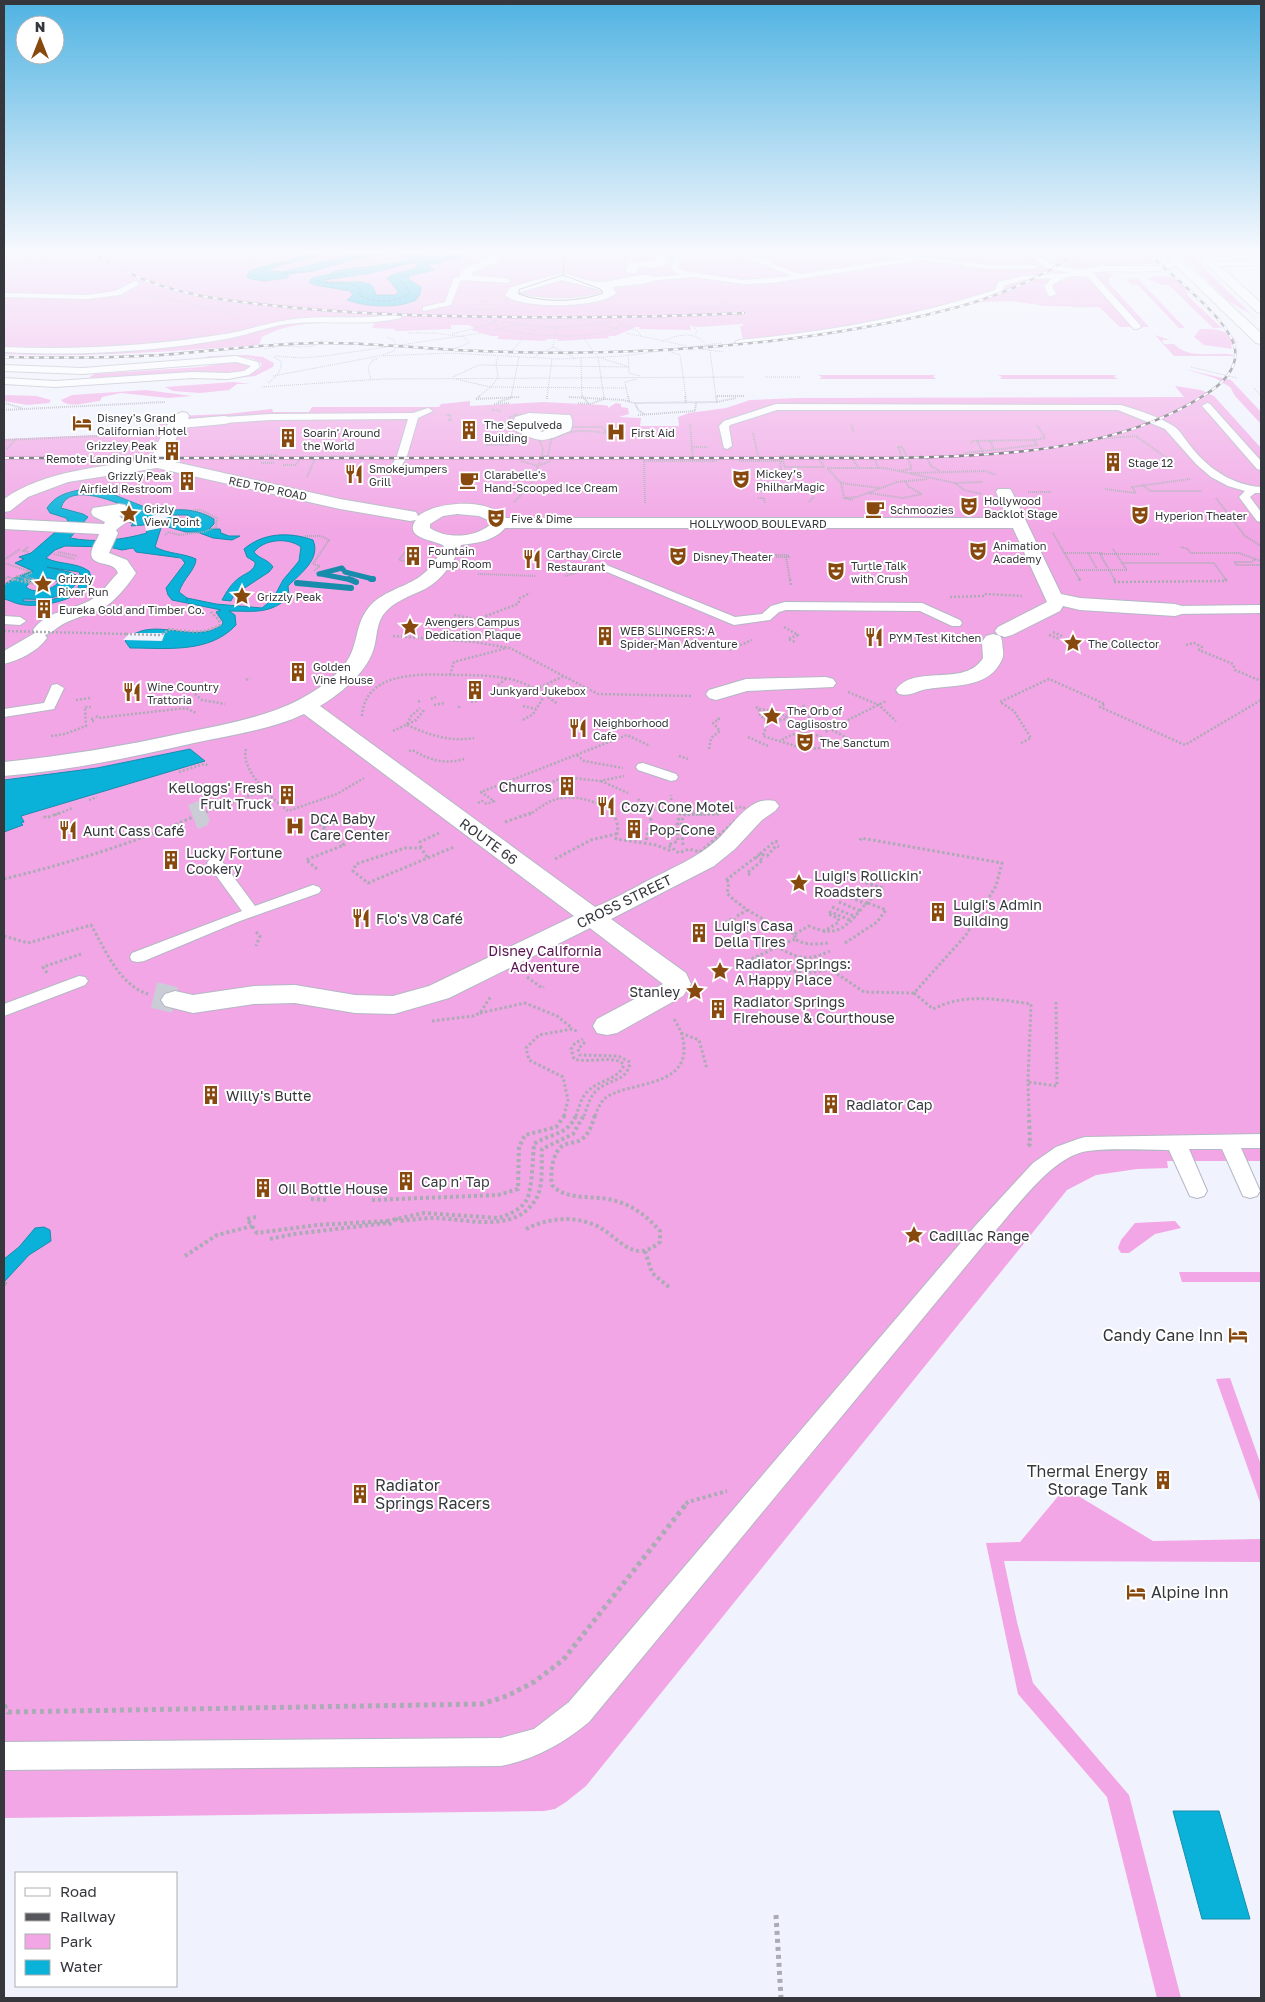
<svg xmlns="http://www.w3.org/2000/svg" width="1265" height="2002" viewBox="0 0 1265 2002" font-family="'Golos Text',sans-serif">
<rect width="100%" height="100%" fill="#f0f2fd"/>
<!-- green -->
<g fill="#f2a6e5">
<path d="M4,254H1153L1164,263L1100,266L1108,274H1114L1109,278V283L1149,327H1120L1099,307L1045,306L1011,301L981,302L922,317L844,332L740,344L738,339H743L740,326H743V324L698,327L690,325L691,330L639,329L640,327H636L615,336H608L609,338L558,341L557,339H547L545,341L497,339L499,336H491L471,330L475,328L469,325H451V329H448L402,331H395V329L372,328L374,324L373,323C335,323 296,319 262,337L259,345C174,351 89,358 4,354Z"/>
<path d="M1181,254H1190L1261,324L1249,313L1227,300Z"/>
<path d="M1157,276L1177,278L1184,284L1188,296L1222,328H1213L1169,285H1163L1147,279Z"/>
<path d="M1130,278H1137L1185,328H1179L1138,285H1132L1128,281Z"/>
<path d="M1200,329C1215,329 1225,329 1236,340H1233L1234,341L1238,342L1231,345L1232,349L1204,345L1194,337Z"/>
<path d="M1155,335L1170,340H1162L1164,344H1174C1192,362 1218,349 1238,356H1174Z"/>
<path d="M247,355L263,357L274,363L273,367L255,376L217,380L215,379L246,375L260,369L262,364C250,352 215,358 199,360L209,356Z"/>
<path d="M236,361L249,365V368L235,373L96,379L89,377L95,374L201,367Z"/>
<path d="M1185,369L1231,380L1261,412V424L1235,396L1230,387L1215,378Z"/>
<path d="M818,375H935L933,377L937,379H819L822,377Z"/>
<path d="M998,375H1116L1114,377L1118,379H1000L1002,377Z"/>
<path d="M233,382L250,384H237L229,390L200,393L173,391L165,387Z"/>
<path d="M1175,386L1201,390L1214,396L1261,448V1161H1167L1168,1168L1137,1169L1096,1175L1067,1190L586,1786L566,1802L555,1809L544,1811L4,1818V439L143,433C155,430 158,432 162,418H171L173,416L227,414L272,409L273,412H309L312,407H439L441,404L470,401V406L543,402L603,405L608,406V408L616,403L621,404V407L628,408L629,414L619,417L641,418L640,426H679L678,417L689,413L726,408L750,400L798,398L1184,397Z"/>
<path d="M146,390L192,396L168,398L121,393L102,397L100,401C88,402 69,409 61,400L72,395Z"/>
<path d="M4,395L36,396L51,400L49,403L27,405L4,401Z"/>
<path d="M1175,1221L1181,1228L1155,1234L1129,1253H1121L1118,1248L1121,1240L1135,1223Z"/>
<path d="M1179,1272H1261V1282H1182Z"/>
<path d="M1230,1378L1261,1465V1505L1216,1379Z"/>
<path d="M1065,1488L1153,1541L1261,1539V1562L1004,1561L1017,1622L1033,1683L1129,1795L1181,1998H1157L1107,1797L1018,1694L986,1543L1020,1542Z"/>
</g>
<!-- water -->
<g fill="#0ab2da" stroke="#178dab" fill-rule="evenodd">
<path d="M314,254H325L275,267L269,271L282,272L355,254H415L427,257L466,255L460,259L440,261L441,264H430L429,266L434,270L410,276L408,279L421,287L420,294L416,300C396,309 367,307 347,300L353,295L350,291L315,285L309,282L312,278L330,274L335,271L395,263L411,259C389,245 337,266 313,271C304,273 295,272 286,275L289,277L287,278L263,281L247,278L249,272L257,268ZM410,263H416L418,266C409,273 396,271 387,278L398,291L396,295H376L373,287L370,284L360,282H328L324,280L371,273Z"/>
<path d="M79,490L107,492L195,527L201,522L187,515H173L167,511C183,508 199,510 214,519V524L209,529H220L221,533L229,536H240L232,540L213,538L197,532H186L157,524L131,526L133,523L120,519L136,511C121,504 68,480 61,508L83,514L88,517L70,538C96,543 122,540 147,533L146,531L161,528L155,547C168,554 183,553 196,559C196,569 183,579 179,592L187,598V601V598L216,604L262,608L273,599L283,580L299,561L301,547C288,537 264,539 254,552C259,559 268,559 273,567L269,572L234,595L231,601L222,600C227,591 231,584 239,578C246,573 252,572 255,565V562L247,557L244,549C264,532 290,532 313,540C321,559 301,573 288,586L289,596C272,615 251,611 229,611L235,615L236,625C209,654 166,648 130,648L125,641C152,613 192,646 222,625L223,622L216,612L221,610L172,600L168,595L166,588L185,563L181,558L136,552L133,548L122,550L109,547L65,546L55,550L46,558C60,565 76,562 89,571L92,579C83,600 39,609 19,604C14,603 9,600 4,599V585L14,578L33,571L15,563L24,559L19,557L31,553L68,521L66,518L50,513L47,508C55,496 65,493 79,490ZM47,567L79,572L81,577L78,588C64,600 41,602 23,601L24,599C41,600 65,599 76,584V575L69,572ZM42,578H50L58,582L57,584C49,591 34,594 26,587L31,581Z"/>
<path d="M190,749L205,761L21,816L24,822L21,823L23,825L4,832V780L97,768Z"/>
<path d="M44,1227L50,1230L51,1241L29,1255L4,1282V1259L19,1247L35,1228Z"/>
<path d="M1173,1811H1219L1250,1919H1202Z"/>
</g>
<!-- pier -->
<g fill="#f0f2fd">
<path d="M167,511L173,515L164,519L161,522V528L146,531L145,521L151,516Z"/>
<path d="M130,633H165L162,641L123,640Z"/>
</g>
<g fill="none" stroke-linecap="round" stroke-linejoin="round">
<!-- stream-far1 -->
<g stroke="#178dab" stroke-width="5">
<path d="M319,574L342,568L345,572L373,579"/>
<path d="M321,574L352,580"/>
</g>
<!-- stream -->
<g stroke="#178dab" stroke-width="6">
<path d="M349,579L356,582"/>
<path d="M371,579H373"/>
<path d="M297,583L351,588"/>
</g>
<!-- ferry -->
<g stroke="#235a6b" stroke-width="1" stroke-dasharray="3 2.5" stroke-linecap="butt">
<path d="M321,254L264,268L260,271C291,280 337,261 368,254"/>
<path d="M407,254L422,259L416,262L335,275L317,281C331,286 348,279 360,289V296C375,303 395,303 409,294L407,288L399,279L401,276L423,270L424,264L453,257L457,254"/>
</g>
<!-- street-tunnel-far1 -->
<path stroke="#cbcdd6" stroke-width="21" stroke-dasharray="21 10" stroke-linecap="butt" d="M199,815L206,812"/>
<!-- street-tunnel -->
<g stroke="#cbcdd6" stroke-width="26" stroke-dasharray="26 13" stroke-linecap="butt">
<path d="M193,817L203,813"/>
<path d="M154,995L175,1000"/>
</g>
<!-- lane casing -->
<g stroke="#b4b7c4" stroke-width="2">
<g id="lane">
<path d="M673,254H680L679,268L684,271L743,280L792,276L738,254H748L800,274L908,258L915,254H923L922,256L962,263L958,265L916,259L910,262L772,283L743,284L694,277L648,281V277H651L680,275L671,269Z"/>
<path d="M1029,254H1037L1051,264L1079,270L1101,266H1163L1177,260L1181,262C1162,279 1114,267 1089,273H1093L1140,325L1141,327L1137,329H1134L1088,277C1073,274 1062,277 1052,286L1056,294L1052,296H1049L1044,286L1052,278L1023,280L1004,286L1002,293C916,321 829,337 739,344L735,342L739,340C827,332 911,317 995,290L998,282L1023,276L1069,273L1046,268Z"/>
<path d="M1261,261V265L1211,266L1207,264L1211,262Z"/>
<path d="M963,262L988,265H1033L1037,267L1033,269H988L963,266Z"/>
<path d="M465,276L469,278L460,281L451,305L423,311V307L445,302L454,278Z"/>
<path d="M135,281L139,283L138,285L120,295L87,299L4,297V293L87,295L115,291Z"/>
<path d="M398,314H401V318C363,327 325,319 287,324C268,327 250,334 231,338C157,352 79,356 4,352V347C78,350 151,346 225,334C246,331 266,323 288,320C325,314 361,321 398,314Z"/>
<path d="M236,356L258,362L260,367L249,375L228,379L192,378L55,387L4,384V378L55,381L192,372L228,373L244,371L251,366L236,362L83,374L4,371V365L83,368Z"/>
<path d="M1207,403L1210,404L1261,461V470L1257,469L1204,408L1202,406Z"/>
<path d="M776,404L1121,405C1138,410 1160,417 1175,427C1182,433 1186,441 1192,448C1210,470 1233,485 1261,487V493H1255L1250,497L1261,512V522L1257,521L1239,497L1245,491L1228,486L1211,477L1196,464L1165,429L1118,410H777L730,425L729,427L732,446L727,449L724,448L719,426L724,421Z"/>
<path d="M428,408L433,411L418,418L407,456L401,467L397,468L392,465L397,456L408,419L271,420L224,423L219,420L224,417L271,414L413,413Z"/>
<path d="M604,564L735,617L762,614L771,606L785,602L922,603L960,620L962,623L960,626H952L920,611L786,610L779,612L770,620L734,625L600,569L598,567L600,565Z"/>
<path d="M1261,605V613L1175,614L1169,610L1175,606Z"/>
<path d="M4,616L20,617L26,621L20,625L4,624Z"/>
<path d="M57,684L64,688L54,709L4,717V709L44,703L52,685Z"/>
<path d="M643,763L676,774L678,777L676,780L671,781L638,770L636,767L638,764Z"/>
<path d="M215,858L221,860L255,906L313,885L319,887L321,890L319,893L240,921L144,961L138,962L132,961L130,957L132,953L242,911L207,863L209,860Z"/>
<path d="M79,976L85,977L88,981L85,985L4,1016V1004Z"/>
<path d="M1261,1134V1148H1241L1260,1191L1257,1196L1250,1198L1243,1196L1222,1149H1189L1207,1191L1204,1196L1197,1198L1190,1196L1169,1150C1143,1150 1114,1148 1088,1151C1052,1155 1014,1211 990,1237L589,1722C562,1744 536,1759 501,1766L4,1770V1742L501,1738L534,1729L569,1702L976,1225L1033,1163L1056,1147L1078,1139L1085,1137Z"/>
</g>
</g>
<!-- street casing -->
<g stroke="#b4b7c4" stroke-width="2">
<g id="street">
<path d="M490,254H501L498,262L473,272L471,275L504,278L508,279L510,281L508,283L461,280L460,273L465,268L489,258Z"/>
<path d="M655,254H666L668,263C661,270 648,267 638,267L636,273L632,274L626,271L629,262L656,261Z"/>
<path d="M562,273C574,275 588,282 600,282C614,283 646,268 657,279C651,285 623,285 613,287L616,293C603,308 519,310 505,295L511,287ZM562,280L604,291C584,301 538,300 517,293Z"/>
<path d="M182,412L187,413L189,416L188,419L224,416L229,417L231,420L229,423L224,424L181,428L166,460L340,499L410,511L416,512L418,516C437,501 489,498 506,518H1008L996,492L998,489H1010L1012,492L1061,594L1080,598L1175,604L1182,606L1184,610L1182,614L1175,616L1080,610L1063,606L1060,611L1012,635L1005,637L998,635L995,631L998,627L1047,602L1013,528H505C494,541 477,543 461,545C453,563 443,579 425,589C411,596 393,601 383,615C376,625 377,640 373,651C365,674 340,694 320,706L595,907C613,900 630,890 647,881C672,868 697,858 717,840C734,825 749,795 775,801L779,806L775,811L762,820L735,849L714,866L611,919L686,973L691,984L683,996L617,1033L607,1035L597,1033L593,1026L597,1019L663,984L590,928L449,998L394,1014L355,1013L295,1003L254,1004L193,1013L165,1006L161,1000L165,994L175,991L193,995L254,986L295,985L355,995L393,996L429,986L574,916L304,714C270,730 231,735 194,743C132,757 68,771 4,776V762C64,756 124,746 183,733C239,721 297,713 339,671C361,649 352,628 369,607C382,592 402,588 418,578C430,570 437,559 444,546C437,540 402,539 416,520L410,521L340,509L157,468L68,482L28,497L10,511L4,512V499C45,470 102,467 151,459C157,446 168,415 182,412ZM457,514L479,516L490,521V525C474,538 446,539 430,528V524L443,516Z"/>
<path d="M529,413L570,415C573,420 573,426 570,431C541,443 542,443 514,430L512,427L515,417ZM530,421L558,422V426L542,432L527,425Z"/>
<path d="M119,504L125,505L127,509L125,515L119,516L126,522L116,530L118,533L109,553L127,560L136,573C129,584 113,604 101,609C90,615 76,617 65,623C57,627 52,633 45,635L47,638C37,652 19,660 4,664V651L35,633L33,630C46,611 70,611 89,601C101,595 109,582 118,573C114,562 102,566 94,560C86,553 98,540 99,534L4,529V519L104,524L105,522L93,516L91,512L93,508Z"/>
<path d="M993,634L1000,636C1003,640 1002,645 1003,650C1004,657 1002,660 999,665C985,688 952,685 928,689C917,690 911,697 899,694L896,690C914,663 965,688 983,658L982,642L986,636Z"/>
<path d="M826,677L833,679L836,683L833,687L747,691L716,700L709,698L706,694L709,690L746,679Z"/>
</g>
</g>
<!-- primary casing -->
<g stroke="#b4b7c4" stroke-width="2">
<g id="primary">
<path d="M1164,254H1176L1261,333V344L1256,343Z"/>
<path d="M1195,254H1207L1261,303V313L1257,312Z"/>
</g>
</g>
<!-- path-far5 -->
<g stroke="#aaabb4" stroke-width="1" stroke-dasharray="1 1" stroke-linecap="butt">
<path d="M130,254L132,256L141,254"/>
<path d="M565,254H582"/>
<path d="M99,255L102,254"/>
<path d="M519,255L532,254"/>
<path d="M26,262L79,254"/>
<path d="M167,280L190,279"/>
<path d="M148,296L170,299L234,315"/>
<path d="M479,301H491"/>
<path d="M1070,301L1080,297V295"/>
<path d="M477,305H494"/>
<path d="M1073,307H1092"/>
<path d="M685,308L729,307L726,298"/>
<path d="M466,310L495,309"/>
<path d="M494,315L495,308L497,307"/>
<path d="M494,319L498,329C522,335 607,344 623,322L620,319"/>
<path d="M493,321L556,328L620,321"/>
<path d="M620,324L638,331L641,336"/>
<path d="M603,325L620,330"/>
<path d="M693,325L697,331L695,335"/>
<path d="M493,331L511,325"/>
<path d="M408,333H434L464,337L469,343L449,351"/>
<path d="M626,333L687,346"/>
<path d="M452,334L494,323"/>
<path d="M526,336L540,327"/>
<path d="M584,339L598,357L604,397"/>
<path d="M663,341C677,335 694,330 705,344"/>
<path d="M553,347L575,358"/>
<path d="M553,347L556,328"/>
<path d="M693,348L724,352"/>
<path d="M264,349C271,348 278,346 285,346C298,346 311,350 322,341L320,340"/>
<path d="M710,350L716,397"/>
<path d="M668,351L680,355L686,397"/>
<path d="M383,355L394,351L396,345L394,340L387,337"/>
<path d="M275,356L301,358L325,356L482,333"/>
<path d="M507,356L523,339"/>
<path d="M534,357L553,347"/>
<path d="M581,358L582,397"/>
<path d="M601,358L629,367V373L640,376"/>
<path d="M1191,367L1237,378"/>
<path d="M273,376L379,356L449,353L559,359L623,356L721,343"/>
<path d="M453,377L479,365L629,367L628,355"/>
<path d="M765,377H800"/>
<path d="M371,379L368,368L372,361L378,358"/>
<path d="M456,379L490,387L626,388"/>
<path d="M268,383C276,377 282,371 281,361L273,357"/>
<path d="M262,387L383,379L744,377"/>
<path d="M1254,388L1261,396"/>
<path d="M717,396H744"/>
<path d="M478,397L492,386L498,377L496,365L498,356"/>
<path d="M511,397L519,357"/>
<path d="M547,397L552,359"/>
<path d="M628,397L625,382L637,379"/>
</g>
<!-- path-far4 -->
<g stroke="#aaabb4" stroke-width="2" stroke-dasharray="1 1" stroke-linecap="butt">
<path d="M582,396L589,404"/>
<path d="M628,396L629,402"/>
<path d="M685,396L686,403"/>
<path d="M717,396H744"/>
<path d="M569,397L623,400L635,403L717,402L716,396"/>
<path d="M476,399L520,397"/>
<path d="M476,399L480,396"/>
<path d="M547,399V396"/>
<path d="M498,402L511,398V396"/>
<path d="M717,402L736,398"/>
<path d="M4,403L22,408"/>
<path d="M578,403L590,404L604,399V396"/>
<path d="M635,403L638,410L644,414"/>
<path d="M494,404L509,403"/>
<path d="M4,410L165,402"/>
<path d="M492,410L502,411"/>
<path d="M446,415H451L449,420H452"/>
<path d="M516,415H567L570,417V427H603L605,431H610V434C589,430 570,428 551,440L548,456H542L543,448L539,440L503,424L508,422L510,417Z"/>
<path d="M638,415L695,411L696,403"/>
<path d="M690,424L693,461"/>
<path d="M851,425L854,432"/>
<path d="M488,432L487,435H493"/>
<path d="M753,433L759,461"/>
<path d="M494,435L487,445H509"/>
<path d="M1137,437L1167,458"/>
<path d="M4,440L145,434"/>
<path d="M990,440L994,450"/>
<path d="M977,441L983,452"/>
<path d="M971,443L973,441L1034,440L1045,438L1037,425"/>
<path d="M1079,445L1096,439L1137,436"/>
<path d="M692,447H708"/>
<path d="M7,449L16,439"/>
<path d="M965,453L1037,445L1034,440"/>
<path d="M267,455H277V457"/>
<path d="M231,456H270L268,459H243"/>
<path d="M780,456H860"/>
<path d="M874,456L878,468"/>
<path d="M920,456L926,457"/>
<path d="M852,458L858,467"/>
<path d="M819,459L824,466"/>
<path d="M927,459L932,467L940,471"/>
<path d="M521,461L538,466"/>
<path d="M739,461H783L785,467H825"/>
<path d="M780,461L781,470"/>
<path d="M261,463H275"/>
<path d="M283,465H296L301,457L379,456"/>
<path d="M540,465L551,461"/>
<path d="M899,471L911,469V466L902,447H898L902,458H907"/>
<path d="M911,473L985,471L996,475"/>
<path d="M307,477L315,459H319"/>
<path d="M841,483L880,488"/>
<path d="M955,483L964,490L982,494"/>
<path d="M1143,485L1150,491H1202"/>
<path d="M1105,489L1136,493L1132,487L1190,479"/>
<path d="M1028,492H1051"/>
<path d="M869,493L903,498L922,494L909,487L905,481"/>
<path d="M758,498H764L765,503"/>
<path d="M844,498L841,483L827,468H885L955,483L983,482"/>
<path d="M1216,498L1245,536L1261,546"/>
<path d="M853,500L844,498L857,497L897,482L928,479"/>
<path d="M514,502L532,483L540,461"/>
<path d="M809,502L814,497"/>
<path d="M645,503L644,461H718"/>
<path d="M1053,533L1080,580"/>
<path d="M165,535L169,532L179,535"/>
<path d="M179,535L204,532L216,527L217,518L201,510H193"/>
<path d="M305,536H321L329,540L313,564L320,566L314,571"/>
<path d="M28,547L23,551L29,552"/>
<path d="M1181,547L1188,549L1190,553H1239L1261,561"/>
<path d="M1113,549L1122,563"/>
<path d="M406,551L399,560L412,562"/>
<path d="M58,552L77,556"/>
<path d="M1065,553H1102"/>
<path d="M1088,553L1097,569"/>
<path d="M54,554L75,559"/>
<path d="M776,555H788L789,557H777Z"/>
<path d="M786,557L790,580"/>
<path d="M4,560L20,549"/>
<path d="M1255,560L1251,562H1235L1236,565H1261"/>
<path d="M4,563L29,571"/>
<path d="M1074,570H1127L1122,563H1214L1226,580"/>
<path d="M29,571L32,573L25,576L36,580"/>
<path d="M478,574L536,576"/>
<path d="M565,576L586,570"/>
<path d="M8,577L10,576"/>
<path d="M12,580L29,571"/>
<path d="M1115,580L1100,554H1160"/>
</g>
<!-- path-far3 -->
<g stroke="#aaabb4" stroke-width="2.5" stroke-dasharray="2 2" stroke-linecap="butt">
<path d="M32,579L45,583"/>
<path d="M790,579L791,586"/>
<path d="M1079,579L1081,582"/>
<path d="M1225,579L1227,581"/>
<path d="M24,580L40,586L45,584"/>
<path d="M1114,582H1116L1114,579"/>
<path d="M1118,582L1227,581"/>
<path d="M4,584L15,579"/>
<path d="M950,597L985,596L986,594L1022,596"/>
<path d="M454,615C478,619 478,620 497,632"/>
<path d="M478,619L518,604L520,598L530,593"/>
<path d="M784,627L798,635L788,639L795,642"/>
<path d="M168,629C187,631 203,635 220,625L219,620L211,612"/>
<path d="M1053,632L1064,637"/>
<path d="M126,634L160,635L171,629"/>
<path d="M1049,635L1060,639"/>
<path d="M393,636L474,642L510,648L598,694L692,696"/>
<path d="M1186,645L1194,643L1202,647L1199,650L1233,664L1235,670L1261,681"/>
<path d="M729,650L752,640"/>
<path d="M450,675L454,662L507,648"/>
<path d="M246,680L250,678"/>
<path d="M498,685L507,678"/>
<path d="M536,689L564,676"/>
<path d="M848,692L879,705L896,721"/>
<path d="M195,694L202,700L225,704"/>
<path d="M545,695L558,704"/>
<path d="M525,696L537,690"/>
<path d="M431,699L436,697"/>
<path d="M76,700L90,698"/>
<path d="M418,701L421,702"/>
<path d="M471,702L477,701"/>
<path d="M434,705L444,703"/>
<path d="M803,705L806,709L804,715L830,729L825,732"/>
<path d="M459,706V708"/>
<path d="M523,706L536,709"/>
<path d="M756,707L759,709L760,715L768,722L763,736L805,749L823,748L824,744L821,737C806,731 796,731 782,740"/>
<path d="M759,709L776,711L786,716V719L768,722"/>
<path d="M96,716L98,718L186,708L196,713"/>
<path d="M362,716C365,671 421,674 453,675C472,675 491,675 510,679C523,682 534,688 545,695L533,714L521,721"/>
<path d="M91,719L95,718"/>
<path d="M92,721H95"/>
<path d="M407,724L411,716L420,708"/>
<path d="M407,725C429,735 450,742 474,738"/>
<path d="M393,731L416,720L425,709"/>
<path d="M51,736L65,734L86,726L85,707H91"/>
<path d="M748,737L768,746"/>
<path d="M855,742L830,729L886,701"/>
<path d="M1021,743L1031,738L1014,711L1000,702L1049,679L1105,704L1100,707L1185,745L1261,700"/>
<path d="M246,749C240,770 273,800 288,811L337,794L364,778"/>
<path d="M709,749L711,738L720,731L713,723L719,719L716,717"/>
<path d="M409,751L412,750C430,760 444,765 464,759"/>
<path d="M577,755L584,761L623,768"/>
<path d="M679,756L688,759"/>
<path d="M179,772L204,764L208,765"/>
<path d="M601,781L628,793"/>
<path d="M550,789L552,782L564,777L600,781L624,776"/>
<path d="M638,799L649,809L650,815"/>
<path d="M89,800L97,797"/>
<path d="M478,803L482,801L487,804L494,801L481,792L627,735L650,746"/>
<path d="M649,809H672L671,795"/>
<path d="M206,812L265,790"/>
<path d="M55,815L73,808"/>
<path d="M529,815C537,810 547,801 557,799C577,794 597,802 614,812L615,815"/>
<path d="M679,815L680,811L719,812L741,807L749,809L743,815"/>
<path d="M684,815L719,814"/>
</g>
<!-- path-far2 -->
<g stroke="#aaabb4" stroke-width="3" stroke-dasharray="2.5 2.5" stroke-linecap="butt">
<path d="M614,813L618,827L616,839L656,845L671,851"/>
<path d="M680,813L677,825L678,841L668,845L679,853L689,849L700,852L744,813"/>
<path d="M44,816L46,818L59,813"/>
<path d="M505,822L531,813"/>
<path d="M323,827L333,823L330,821"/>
<path d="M646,840L651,822L650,813"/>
<path d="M683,845L681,824L684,814H719"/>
<path d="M421,848L420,842L439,833"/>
<path d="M760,854L775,841L778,842L777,844"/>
<path d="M427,857L421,848H405L356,864L353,871L368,883L454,847"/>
<path d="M555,859L591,840L616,834"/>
<path d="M317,869L306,860L344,845L320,825"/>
<path d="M750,875L747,873L763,860L756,857"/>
<path d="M4,879C69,863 132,844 193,817"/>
<path d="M726,880L760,854L767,856L776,846L779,847"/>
<path d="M727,880L729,883L727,893C742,910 774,925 795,934V939C806,946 817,944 829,943"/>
<path d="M854,889L876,896"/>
<path d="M846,896L867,904"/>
<path d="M839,902L860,911"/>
<path d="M832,907L856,917"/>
<path d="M737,916L747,910"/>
<path d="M721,925L733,918L735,920"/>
<path d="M256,932L260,936L256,946"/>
<path d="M823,932L839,922L838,918L828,914L831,912L852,921"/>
<path d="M795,934L809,926C837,938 845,928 863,907C869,900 877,894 884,888L862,882"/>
<path d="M4,936L28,943L91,925C105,949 119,985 148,994"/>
<path d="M845,943L877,922L886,910L868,903"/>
<path d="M772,944C795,957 805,963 830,951"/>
<path d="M757,956C781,971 803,976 830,969L864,992L914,993L966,935L996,886L1002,863L861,838L860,841"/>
<path d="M738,965L795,939"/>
<path d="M47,973L43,967L81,954"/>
<path d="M527,977L542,988L544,987"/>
<path d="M914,993L933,1009C965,993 997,999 1031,1004L1028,1082"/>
<path d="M480,1013L525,1003L557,1016L572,1028"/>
<path d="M432,1021L473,1016L480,1013L491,996"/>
<path d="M681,1033L699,1040L707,1069"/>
<path d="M564,1116L568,1100L563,1077L529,1060L526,1048L539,1035L572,1029L579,1032"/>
<path d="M576,1116C579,1108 581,1097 588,1091C600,1079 617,1081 624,1065C616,1054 589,1064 574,1059L571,1049L575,1043L583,1039"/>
<path d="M584,1116C587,1108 589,1098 596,1091C608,1079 628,1082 630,1062L618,1056L580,1055L578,1049L586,1041"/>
<path d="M595,1116C597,1110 600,1104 604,1099C626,1081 685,1089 684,1048C684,1038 680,1028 674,1019"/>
<path d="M1029,1116L1028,1082L1057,1086L1056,1002"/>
</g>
<!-- path-far1 -->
<g stroke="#aaabb4" stroke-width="4" stroke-dasharray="3 3" stroke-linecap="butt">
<path d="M1028,1146L1030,1144L1029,1115"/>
<path d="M311,1199L329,1200"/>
<path d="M372,1200L498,1195L518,1189L519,1147L525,1135L556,1127L565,1115"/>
<path d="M256,1217L247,1219L257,1233L317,1225L387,1221"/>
<path d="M395,1219L400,1221C412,1220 423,1218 435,1218C468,1219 515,1234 536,1199C544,1185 541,1164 542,1149L573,1134L584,1115"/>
<path d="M389,1225L394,1220"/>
<path d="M526,1229C548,1218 574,1215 597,1226C621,1238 632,1265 660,1242V1231C647,1216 631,1204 612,1200C593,1195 566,1201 552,1185C550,1174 552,1151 564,1145C570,1142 577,1143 582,1139C590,1133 592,1124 595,1115"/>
<path d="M270,1239L294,1234L387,1223V1221L424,1213L498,1218C509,1215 522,1209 527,1199C532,1190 533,1156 534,1144C550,1133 568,1136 576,1115"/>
<path d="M645,1251L652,1273L670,1288"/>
<path d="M185,1256L217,1235L252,1226"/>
<path d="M4,1283L9,1285"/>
<path d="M686,1504L688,1502L727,1491"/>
</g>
<!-- path -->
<g stroke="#aaabb4" stroke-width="5" stroke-dasharray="4 4" stroke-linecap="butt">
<path d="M4,1705L8,1712L482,1704L507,1696L534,1682L563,1660L687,1503"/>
<path d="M776,1915L781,1998"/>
</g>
<!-- lane -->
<use href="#lane" fill="#fff" fill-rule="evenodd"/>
<!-- street -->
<use href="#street" fill="#fff" fill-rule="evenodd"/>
<!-- primary -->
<use href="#primary" fill="#fff" fill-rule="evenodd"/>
<!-- tram -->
<g stroke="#56575d" stroke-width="1">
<path d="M563,275L600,289L603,293C579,302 543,303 519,294V290Z"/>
<path d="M563,275L565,254"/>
</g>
<!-- rail casing -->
<g stroke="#56575d" stroke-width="2.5">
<g id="rail">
<path d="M94,254L108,262"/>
<path d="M127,272C174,295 226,301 278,306C334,312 391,315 448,316C547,318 645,318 744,313"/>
<path d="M4,357C57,358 110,358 162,355C213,351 264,344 315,343C370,342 424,349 479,351C609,356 742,350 871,326C943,313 1014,297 1075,254"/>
<path d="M4,458H890C992,456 1114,453 1203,396C1220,386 1241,368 1234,345C1226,317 1171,275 1149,254"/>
</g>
</g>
<!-- rail -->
<use href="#rail" stroke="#fff" stroke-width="2" stroke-dasharray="5" stroke-linecap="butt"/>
<!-- path-bridge-far1 -->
<g stroke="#aaabb4" stroke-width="2" stroke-dasharray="1 1" stroke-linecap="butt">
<path d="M16,576L29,580"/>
<path d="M4,579L8,577L17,580"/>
</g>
<!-- path-bridge -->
<g stroke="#aaabb4" stroke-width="2.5" stroke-dasharray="2 2" stroke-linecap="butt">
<path d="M13,579L32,584"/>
<path d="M24,579L36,582"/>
<path d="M4,631L126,634"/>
</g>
</g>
<!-- sky -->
<linearGradient id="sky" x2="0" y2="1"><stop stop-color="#4fb3e2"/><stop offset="0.47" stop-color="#f8f9fe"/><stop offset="1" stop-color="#f8f9fe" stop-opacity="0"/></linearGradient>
<rect width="1265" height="535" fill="url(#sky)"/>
<!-- icons -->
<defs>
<g id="hotel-bare" transform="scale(1.5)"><path d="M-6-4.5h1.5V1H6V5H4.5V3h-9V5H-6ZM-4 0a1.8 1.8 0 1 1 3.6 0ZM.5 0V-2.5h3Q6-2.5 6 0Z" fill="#87490d" stroke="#fff" stroke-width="2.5" paint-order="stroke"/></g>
<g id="building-bare" transform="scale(1.5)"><path d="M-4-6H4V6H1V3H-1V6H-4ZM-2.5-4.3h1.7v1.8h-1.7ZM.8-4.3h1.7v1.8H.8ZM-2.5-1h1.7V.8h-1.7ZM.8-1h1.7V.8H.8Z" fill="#87490d" stroke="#fff" stroke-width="2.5" paint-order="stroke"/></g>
<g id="hospital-bare" transform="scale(1.5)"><path d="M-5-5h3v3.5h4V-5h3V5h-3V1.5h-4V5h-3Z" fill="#87490d" stroke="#fff" stroke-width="2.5" paint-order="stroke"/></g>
<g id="restaurant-bare" transform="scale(1.5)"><path d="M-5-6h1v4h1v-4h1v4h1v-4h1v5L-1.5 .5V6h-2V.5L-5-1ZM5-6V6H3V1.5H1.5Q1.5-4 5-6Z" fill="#87490d" stroke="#fff" stroke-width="2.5" paint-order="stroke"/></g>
<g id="theatre-bare" transform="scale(1.5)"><path d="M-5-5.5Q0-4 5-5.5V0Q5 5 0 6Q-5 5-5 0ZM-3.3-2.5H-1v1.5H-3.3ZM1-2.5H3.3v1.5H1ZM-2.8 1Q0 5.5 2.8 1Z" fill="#87490d" stroke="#fff" stroke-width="2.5" paint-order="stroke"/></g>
<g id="cafe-bare" transform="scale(1.5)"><path d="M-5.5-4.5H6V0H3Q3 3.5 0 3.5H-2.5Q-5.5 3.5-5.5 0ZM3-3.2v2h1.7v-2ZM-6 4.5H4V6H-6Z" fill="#87490d" stroke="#fff" stroke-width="2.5" paint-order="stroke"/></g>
<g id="sight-bare" transform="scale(1.5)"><path d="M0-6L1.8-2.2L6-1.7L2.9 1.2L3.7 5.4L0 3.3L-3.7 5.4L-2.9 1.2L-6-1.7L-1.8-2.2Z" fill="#87490d" stroke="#fff" stroke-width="2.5" paint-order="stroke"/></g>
</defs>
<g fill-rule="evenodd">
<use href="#hotel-bare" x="82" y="423"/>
<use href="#building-bare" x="469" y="430"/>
<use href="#hospital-bare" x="616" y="432"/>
<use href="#building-bare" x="288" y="438"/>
<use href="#building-bare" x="172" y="451"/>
<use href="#building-bare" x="1113" y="462"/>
<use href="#restaurant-bare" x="354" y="474"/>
<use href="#theatre-bare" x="741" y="479"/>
<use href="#cafe-bare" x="469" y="480"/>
<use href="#building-bare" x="187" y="481"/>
<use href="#theatre-bare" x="969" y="506"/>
<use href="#cafe-bare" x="875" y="509"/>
<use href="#sight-bare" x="129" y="514"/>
<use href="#theatre-bare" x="1140" y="515"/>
<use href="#theatre-bare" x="496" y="518"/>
<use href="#theatre-bare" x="978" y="551"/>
<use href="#building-bare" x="413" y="556"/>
<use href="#theatre-bare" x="678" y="556"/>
<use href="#restaurant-bare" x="532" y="559"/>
<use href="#theatre-bare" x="836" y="571"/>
<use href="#sight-bare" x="43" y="584"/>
<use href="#sight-bare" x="242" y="596"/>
<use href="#building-bare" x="44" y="609"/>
<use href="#sight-bare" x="410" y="627"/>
<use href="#building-bare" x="605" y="636"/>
<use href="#restaurant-bare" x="874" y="637"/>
<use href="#sight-bare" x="1073" y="643"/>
<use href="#building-bare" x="298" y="672"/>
<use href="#building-bare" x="475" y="690"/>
<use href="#restaurant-bare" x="132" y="692"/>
<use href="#sight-bare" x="772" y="716"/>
<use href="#restaurant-bare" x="578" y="728"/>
<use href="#theatre-bare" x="805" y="742"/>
<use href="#building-bare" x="567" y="786"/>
<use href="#building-bare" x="287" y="795"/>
<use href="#restaurant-bare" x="606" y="806"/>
<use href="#hospital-bare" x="295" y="826"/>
<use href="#building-bare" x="634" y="829"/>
<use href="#restaurant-bare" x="68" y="830"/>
<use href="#building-bare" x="171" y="860"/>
<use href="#sight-bare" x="799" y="883"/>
<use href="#building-bare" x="938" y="912"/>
<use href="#restaurant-bare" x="361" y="918"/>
<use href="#building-bare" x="699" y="933"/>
<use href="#sight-bare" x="720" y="971"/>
<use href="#sight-bare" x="695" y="991"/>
<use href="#building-bare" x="718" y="1009"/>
<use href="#building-bare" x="211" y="1095"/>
<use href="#building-bare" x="831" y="1104"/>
<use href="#building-bare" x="406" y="1181"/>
<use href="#building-bare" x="263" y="1188"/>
<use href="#sight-bare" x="914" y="1235"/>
<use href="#hotel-bare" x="1238" y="1335"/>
<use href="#building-bare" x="1163" y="1480"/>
<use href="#building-bare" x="360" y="1494"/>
<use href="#hotel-bare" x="1136" y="1592"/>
</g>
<g text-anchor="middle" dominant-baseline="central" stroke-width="4" stroke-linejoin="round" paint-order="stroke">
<!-- far-poi labels -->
<g font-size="11" fill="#36373c" stroke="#fff" text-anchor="start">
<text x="97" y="417">Disney's Grand<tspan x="97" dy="13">Californian Hotel</tspan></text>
<text x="484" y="424">The Sepulveda<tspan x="484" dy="13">Building</tspan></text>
<text x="303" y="432">Soarin' Around<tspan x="303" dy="13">the World</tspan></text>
<text x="631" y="432">First Aid</text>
<text x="157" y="445" text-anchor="end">Grizzley Peak<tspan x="157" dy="13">Remote Landing Unit</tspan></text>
<text x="1128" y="462">Stage 12</text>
<text x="369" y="468">Smokejumpers<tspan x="369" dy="13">Grill</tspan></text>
<text x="756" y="473">Mickey’s<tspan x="756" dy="13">PhilharMagic</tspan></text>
<text x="484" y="474">Clarabelle's<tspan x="484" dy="13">Hand-Scooped Ice Cream</tspan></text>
<text x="172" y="475" text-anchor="end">Grizzly Peak<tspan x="172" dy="13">Airfield Restroom</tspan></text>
<text x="984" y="500">Hollywood<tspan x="984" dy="13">Backlot Stage</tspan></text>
<text x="144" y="508">Grizly<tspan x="144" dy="13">View Point</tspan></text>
<text x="890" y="509">Schmoozies</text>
<text x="1155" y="515">Hyperion Theater</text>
<text x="511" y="518">Five &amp; Dime</text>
<text x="993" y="545">Animation<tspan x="993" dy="13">Academy</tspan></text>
<text x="428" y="550">Fountain<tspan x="428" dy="13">Pump Room</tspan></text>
<text x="547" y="553">Carthay Circle<tspan x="547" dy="13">Restaurant</tspan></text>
<text x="693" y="556">Disney Theater</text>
<text x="851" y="565">Turtle Talk<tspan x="851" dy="13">with Crush</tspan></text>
<text x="58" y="578">Grizzly<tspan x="58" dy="13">River Run</tspan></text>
<text x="257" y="596">Grizzly Peak</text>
<text x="59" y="609">Eureka Gold and Timber Co.</text>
<text x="425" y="621">Avengers Campus<tspan x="425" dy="13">Dedication Plaque</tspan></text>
<text x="620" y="630">WEB SLINGERS: A<tspan x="620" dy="13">Spider-Man Adventure</tspan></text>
<text x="889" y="637">PYM Test Kitchen</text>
<text x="1088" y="643">The Collector</text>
<text x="313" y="666">Golden<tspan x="313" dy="13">Vine House</tspan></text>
<text x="147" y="686">Wine Country<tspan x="147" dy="13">Trattoria</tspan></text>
<text x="490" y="690">Junkyard Jukebox</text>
<text x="787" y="710">The Orb of<tspan x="787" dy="13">Caglisostro</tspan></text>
<text x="593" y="722">Neighborhood<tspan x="593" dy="13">Cafe</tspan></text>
<text x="820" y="742">The Sanctum</text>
</g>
<!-- far-street labels -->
<g font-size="11" fill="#36373c" stroke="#fff">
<text transform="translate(268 488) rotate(12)">RED TOP ROAD</text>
<text x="758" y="523">HOLLYWOOD BOULEVARD</text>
</g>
<!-- poi labels -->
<g font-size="14" fill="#36373c" stroke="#fff" text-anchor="start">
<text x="552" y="786" text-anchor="end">Churros</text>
<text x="272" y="787" text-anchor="end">Kelloggs' Fresh<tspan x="272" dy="16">Fruit Truck</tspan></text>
<text x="621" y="806">Cozy Cone Motel</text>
<text x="310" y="818">DCA Baby<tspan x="310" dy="16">Care Center</tspan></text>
<text x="649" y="829">Pop-Cone</text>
<text x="83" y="830">Aunt Cass Café</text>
<text x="186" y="852">Lucky Fortune<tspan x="186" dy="16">Cookery</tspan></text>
<text x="814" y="875">Luigi's Rollickin'<tspan x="814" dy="16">Roadsters</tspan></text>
<text x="953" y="904">Luigi's Admin<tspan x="953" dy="16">Building</tspan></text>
<text x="376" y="918">Flo's V8 Café</text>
<text x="714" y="925">Luigi's Casa<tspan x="714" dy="16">Della Tires</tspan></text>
<text x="735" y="963">Radiator Springs:<tspan x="735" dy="16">A Happy Place</tspan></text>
<text x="680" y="991" text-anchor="end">Stanley</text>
<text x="733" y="1001">Radiator Springs<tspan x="733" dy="16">Firehouse &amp; Courthouse</tspan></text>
<text x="226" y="1095">Willy's Butte</text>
<text x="846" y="1104">Radiator Cap</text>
<text x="421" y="1181">Cap n' Tap</text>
<text x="278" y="1188">Oil Bottle House</text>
<text x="929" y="1235">Cadillac Range</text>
</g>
<!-- street labels -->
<g font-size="14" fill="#36373c" stroke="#fff">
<text transform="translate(489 841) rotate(36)">ROUTE 66</text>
<text transform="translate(624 901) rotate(-26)">CROSS STREET</text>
</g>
<!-- park labels -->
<g font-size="14" fill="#581150" stroke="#fff">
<text x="545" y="950">Disney California<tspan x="545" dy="16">Adventure</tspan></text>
</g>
<!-- near-poi labels -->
<g font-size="16" fill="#36373c" stroke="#fff" text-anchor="end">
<text x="1223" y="1335">Candy Cane Inn</text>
<text x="1148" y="1471">Thermal Energy<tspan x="1148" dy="18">Storage Tank</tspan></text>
<text x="375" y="1485" text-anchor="start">Radiator<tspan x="375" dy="18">Springs Racers</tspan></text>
<text x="1151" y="1592" text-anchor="start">Alpine Inn</text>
</g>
</g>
<!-- border -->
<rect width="1265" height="2002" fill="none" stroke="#36373c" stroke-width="10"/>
<!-- legend -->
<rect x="15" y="1872" width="162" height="115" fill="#ffffff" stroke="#afafb1"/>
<rect x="25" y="1888" width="25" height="8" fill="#ffffff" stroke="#afafb1"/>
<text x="60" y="1897" font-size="15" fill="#36373c">Road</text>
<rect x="25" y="1913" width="25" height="8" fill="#56575d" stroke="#afafb1"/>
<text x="60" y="1922" font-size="15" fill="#36373c">Railway</text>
<rect x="25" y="1934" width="25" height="15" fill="#f2a6e5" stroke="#afafb1"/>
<text x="60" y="1947" font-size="15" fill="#36373c">Park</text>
<rect x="25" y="1960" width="25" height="15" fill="#0ab2da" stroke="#afafb1"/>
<text x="60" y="1972" font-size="15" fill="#36373c">Water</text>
<!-- north arrow -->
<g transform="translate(40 40)"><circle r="24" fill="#ffffff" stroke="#afafb1"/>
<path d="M0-4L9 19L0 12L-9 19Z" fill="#87490d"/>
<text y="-8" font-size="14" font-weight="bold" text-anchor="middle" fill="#36373c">N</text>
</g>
</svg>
